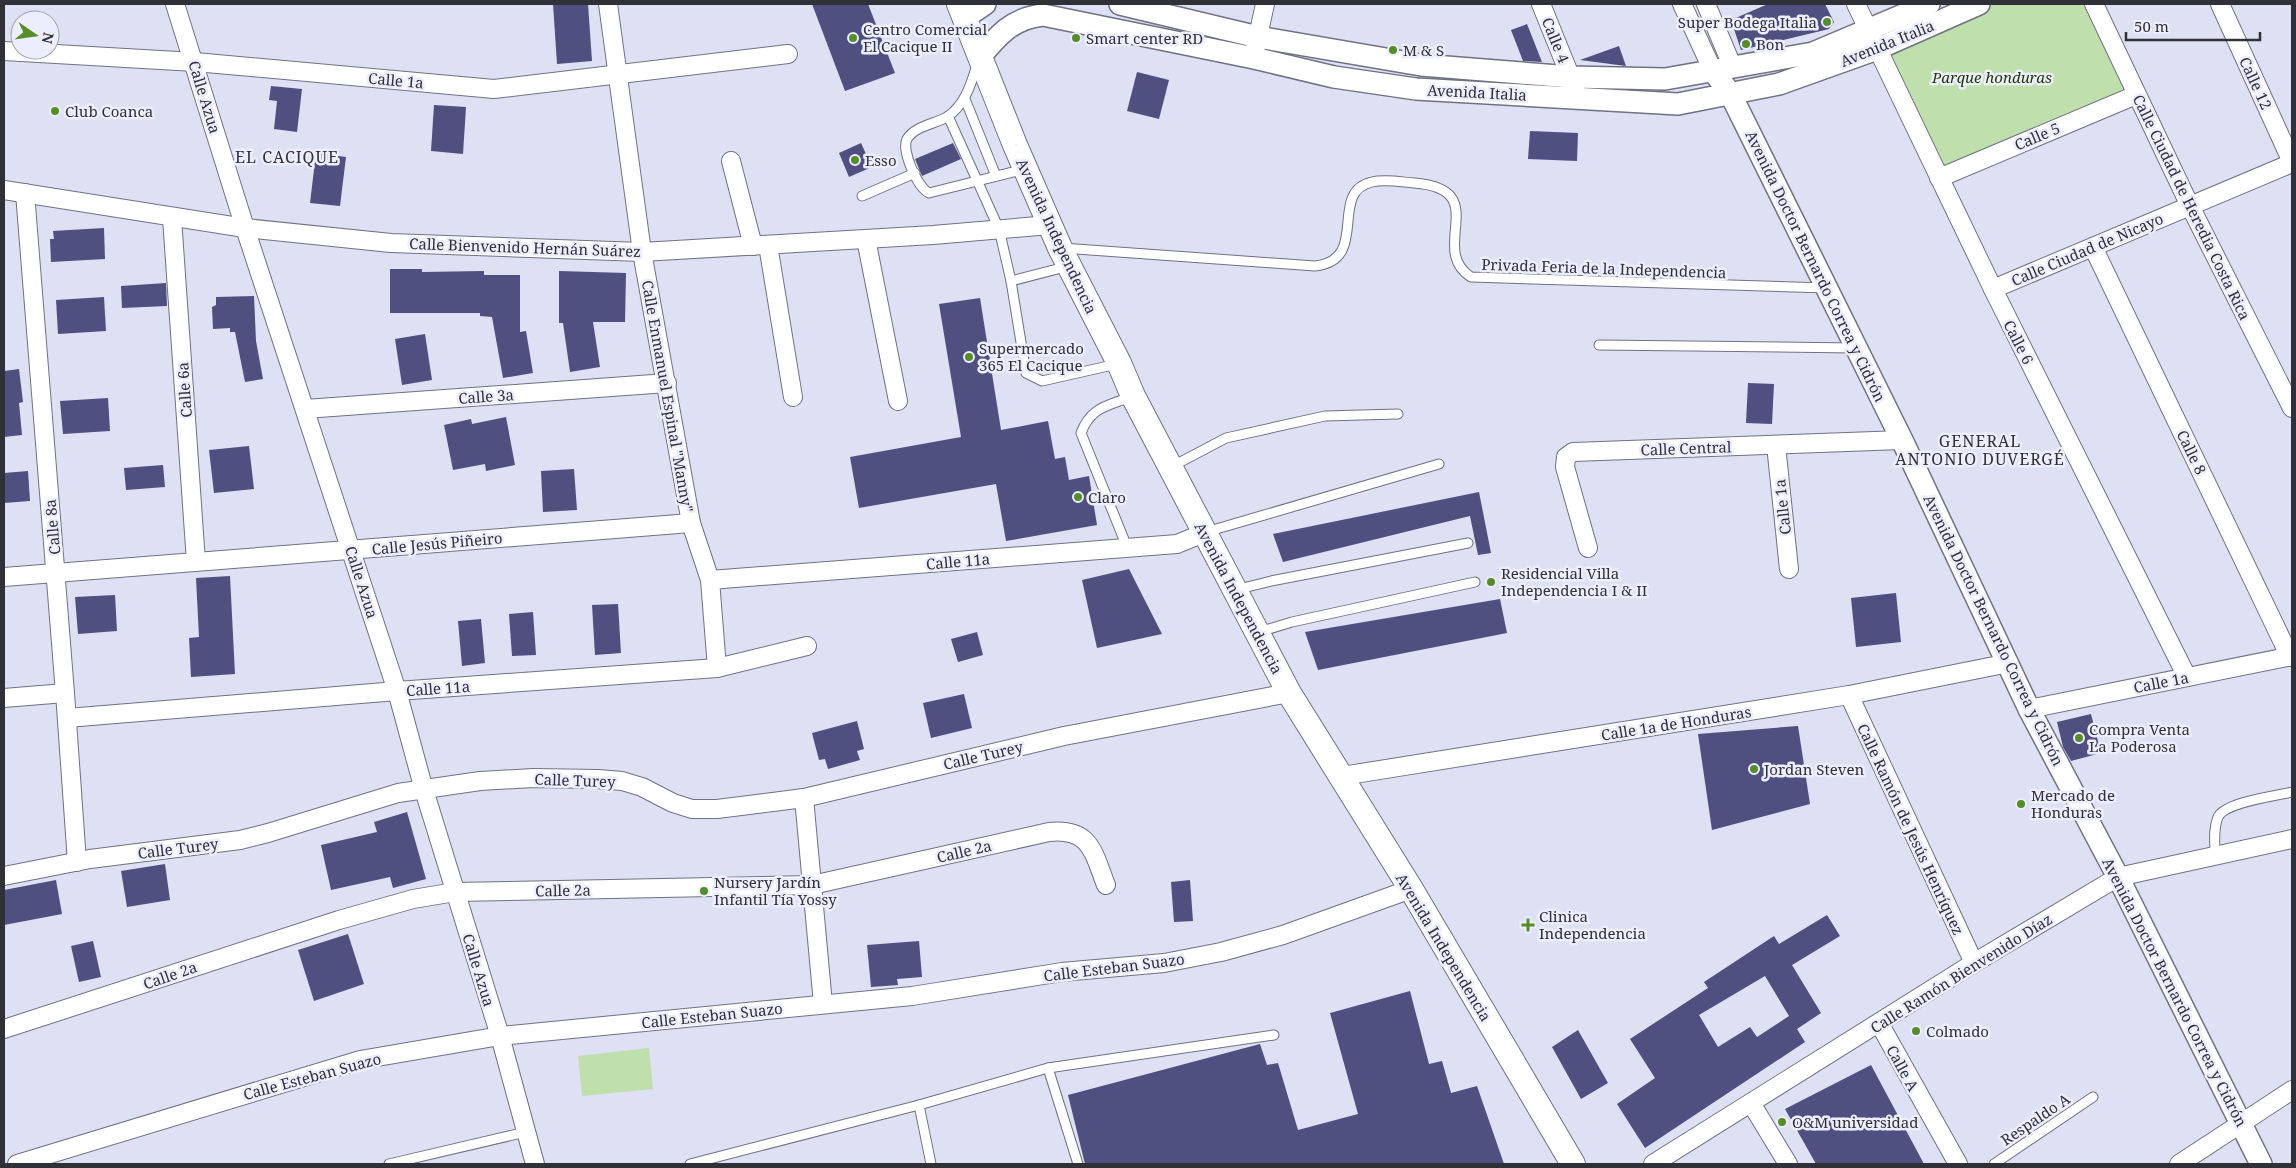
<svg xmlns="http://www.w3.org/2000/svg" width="2296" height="1168" viewBox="0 0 2296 1168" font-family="'Noto Serif',serif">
<rect width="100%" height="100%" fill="#dee0f3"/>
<!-- green -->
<g fill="#bfdfac">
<path d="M1979,4H2094L2136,95L1939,178L1877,49Z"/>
<path d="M649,1048L653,1089L582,1096L578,1056Z"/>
</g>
<!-- building -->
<g fill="#4f4f80" fill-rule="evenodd">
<path d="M553,4H588L592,61L557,64Z"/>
<path d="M812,4H868L895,73L845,91Z"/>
<path d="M1768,4H1825L1834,22L1829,29L1741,50L1731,20Z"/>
<path d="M1527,24L1542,62L1523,61L1511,30Z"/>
<path d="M1619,46L1626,66L1580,60Z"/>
<path d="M1137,72L1169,80L1159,119L1127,111Z"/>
<path d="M271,86L302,89L297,132L274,129L277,101L269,100Z"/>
<path d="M434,105L466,107L463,154L431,151Z"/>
<path d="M1530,131L1578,133L1577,161L1528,159Z"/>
<path d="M861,143L872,167L849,177L839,153Z"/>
<path d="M953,143L961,159L922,176L915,159Z"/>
<path d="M316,153L346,157L340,206L310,203Z"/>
<path d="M104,228L105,259L51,262L50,239H54L53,231Z"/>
<path d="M390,269H422V272L484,271V275H520V332L526,331L533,373L503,378L492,317L480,316V313H390Z"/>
<path d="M559,271L626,273L625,322H593L600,367L570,372L563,323H559Z"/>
<path d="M166,283L167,306L122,308L121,286Z"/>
<path d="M254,296L256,341L263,379L245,382L235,332H230V328L213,329L212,307L216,305V297Z"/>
<path d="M104,297L106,331L58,334L56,300Z"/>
<path d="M980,298L1001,430L1048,421L1055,459L1065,457L1069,480L1089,476L1097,525L1006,541L996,484L859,508L850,457L961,437L939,304Z"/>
<path d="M425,334L432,380L402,385L395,339Z"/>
<path d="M19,369L23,402L19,403L22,435L4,437V371Z"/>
<path d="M1748,383L1774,384L1772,424L1746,423Z"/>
<path d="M108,398L110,431L63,434L60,401Z"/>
<path d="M506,417L515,465L486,471L485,464L453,470L444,425L471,419L472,424Z"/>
<path d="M249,446L254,489L214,493L209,450Z"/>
<path d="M163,465L165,487L126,490L124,468Z"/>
<path d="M574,469L577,510L543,512L541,471Z"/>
<path d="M28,471L30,501L4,503V473Z"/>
<path d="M1479,492L1491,553L1478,555L1470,516L1283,562L1273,534Z"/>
<path d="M1129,569L1162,634L1097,648L1082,580Z"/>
<path d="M230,576L235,674L191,677L189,638L199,637L196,578Z"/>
<path d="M1896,593L1901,642L1856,647L1851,598Z"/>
<path d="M115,595L117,631L78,634L75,597Z"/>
<path d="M1500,599L1507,633L1318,670L1305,632Z"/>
<path d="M618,604L621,653L595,655L592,605Z"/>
<path d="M533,612L536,655L512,656L509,614Z"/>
<path d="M481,619L485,663L462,666L458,621Z"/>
<path d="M977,632L983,655L958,662L951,639Z"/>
<path d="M964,694L972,728L931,738L923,703Z"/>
<path d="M2091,714L2101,753L2071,761L2063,747L2057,722Z"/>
<path d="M857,721L864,749L857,751L860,760L828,769L825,759L819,760L812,733Z"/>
<path d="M1798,726L1810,804L1712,830L1698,734Z"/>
<path d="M407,812L426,879L393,888L390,877L331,890L321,845L377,832L374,822Z"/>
<path d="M165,864L170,900L127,907L121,871Z"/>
<path d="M56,880L62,914L4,925V890Z"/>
<path d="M1190,880L1193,921L1174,922L1171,882Z"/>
<path d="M1827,915L1840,936L1792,965L1821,1013L1797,1029L1805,1042L1645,1148L1617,1104L1655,1078L1630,1039L1708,988L1704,982L1774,936L1779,944ZM1765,976L1789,1016L1757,1037L1750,1027L1718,1047L1699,1015Z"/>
<path d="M348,934L364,984L314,1001L298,950Z"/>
<path d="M93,941L101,977L79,982L71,946Z"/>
<path d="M919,941L922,977L897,979L898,985L871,987L867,945Z"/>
<path d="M1410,991L1429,1064L1442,1061L1451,1093L1477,1086L1504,1164H1085L1068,1095L1260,1044L1267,1065L1278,1063L1298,1130L1358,1114L1330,1013Z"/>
<path d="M1578,1030L1608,1083L1581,1099L1552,1047Z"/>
<path d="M1871,1065L1924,1164H1816L1785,1109Z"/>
</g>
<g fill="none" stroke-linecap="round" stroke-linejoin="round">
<!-- service casing -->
<g stroke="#707182" stroke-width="11">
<g id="service">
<path d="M977,65C971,84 965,105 947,117C935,124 915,126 907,139C901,151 918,188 929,193L1025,169"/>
<path d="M965,99L996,176"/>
<path d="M948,116L999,229L1011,281L1026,373L1042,381L1117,364"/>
<path d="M862,196L915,173"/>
<path d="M1062,248L1315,266C1371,260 1327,192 1372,182C1385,179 1401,182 1414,183C1494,189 1427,249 1471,277L1827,288"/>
<path d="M1011,281L1069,266"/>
<path d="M1599,345L1856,348"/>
<path d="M1171,467L1226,438L1325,416L1398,414"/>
<path d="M1206,532L1439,464"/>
<path d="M1127,547L1081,433C1091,406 1109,406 1133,396"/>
<path d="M1235,590L1271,581L1468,543"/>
<path d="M1259,632L1292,622L1475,582"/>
<path d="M2215,856C2215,843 2213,829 2218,817C2225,802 2276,796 2292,792"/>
<path d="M1048,1068L1078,1164"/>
<path d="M919,1105L931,1164"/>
<path d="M389,1164L526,1132"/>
<path d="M690,1164L919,1105L1048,1068L1274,1035"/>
<path d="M1994,1164L2093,1097"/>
</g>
</g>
<!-- minor casing -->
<g stroke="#707182" stroke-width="20">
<g id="minor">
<path d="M175,4L245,228L397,691L424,790L500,1036L535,1164"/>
<path d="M608,4L642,252L691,523L710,580L717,668"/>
<path d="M1541,4L1575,88"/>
<path d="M1682,4L1713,71"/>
<path d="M1706,4L1733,68"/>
<path d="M1856,4L1993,289L2187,677"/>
<path d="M2094,4L2190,206L2292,408"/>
<path d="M2220,4L2292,162"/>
<path d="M1255,50L1265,4"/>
<path d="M4,51L195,62L494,89L788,54"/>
<path d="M731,161L753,246"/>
<path d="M1939,178L2136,95"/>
<path d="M4,190L245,228L391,243L642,252L933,235L1050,225"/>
<path d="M25,193L65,693L77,862"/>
<path d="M172,218L196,562"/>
<path d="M866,239L898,401"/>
<path d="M768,245L793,397"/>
<path d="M2093,247L2290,657"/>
<path d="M1993,289L2292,163"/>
<path d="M305,409L667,383"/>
<path d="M1776,445L1789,569"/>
<path d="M1588,548L1565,467L1566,457L1573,452L1902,440"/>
<path d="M4,577L691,523"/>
<path d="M710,580L1177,544L1204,533"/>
<path d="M1849,695L1974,963"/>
<path d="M4,698L65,693"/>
<path d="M2029,709L2292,656"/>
<path d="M67,718L397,691L717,668L807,646"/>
<path d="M1342,776L1849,695L2009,663"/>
<path d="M804,798L823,1004"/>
<path d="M4,876L90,859L240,840L268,833L398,793L480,781L533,778L598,779L622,781L642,787L673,803L692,809H717L804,798L1064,736L1289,693"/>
<path d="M1879,1023L1958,1164"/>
<path d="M4,1029L339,920L413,899L455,892L812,885L1049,832C1091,828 1093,852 1106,885"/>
<path d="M1751,1103L1788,1164"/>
<path d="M17,1164L360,1060L500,1036L912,996L1062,972L1164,963L1221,952L1283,935L1411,889"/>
<path d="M1653,1164L1974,963L2118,877L2292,839"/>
<path d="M2179,1164L2292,1090"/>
</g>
</g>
<!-- tertiary casing -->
<g stroke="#707182" stroke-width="24">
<g id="tertiary">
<path d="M1120,4L1258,37L1421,65L1571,77L1665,79L1813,53L1929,4"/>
<path d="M964,18L985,4"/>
<path d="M980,57C998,35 1013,18 1043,15L1254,58L1334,77L1416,89L1678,104L1779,84L1877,49L1979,4"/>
<path d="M1713,71L1730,93L1902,440L2029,709L2118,877L2261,1164"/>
</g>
</g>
<!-- secondary casing -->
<g stroke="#707182" stroke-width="26">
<path id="secondary" d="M959,4L1015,145L1060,248L1119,363L1133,396L1289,693L1411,889L1573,1164"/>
</g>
<!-- service -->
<use href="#service" stroke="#fff" stroke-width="9"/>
<!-- minor -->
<use href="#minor" stroke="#fff" stroke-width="18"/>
<!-- tertiary -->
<use href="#tertiary" stroke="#fff" stroke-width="21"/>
<!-- secondary -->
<use href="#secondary" stroke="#fff" stroke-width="24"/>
</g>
<!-- markers -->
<g fill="#558d28" stroke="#ecedfd" stroke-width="2">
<circle cx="1827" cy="22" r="5"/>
<circle cx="853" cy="38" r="5"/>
<circle cx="1076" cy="38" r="5"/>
<circle cx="1746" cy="44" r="5"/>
<circle cx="1393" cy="50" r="5"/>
<circle cx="55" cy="111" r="5"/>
<circle cx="855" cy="160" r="5"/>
<circle cx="969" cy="357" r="5"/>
<circle cx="1078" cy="497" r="5"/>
<circle cx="1491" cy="582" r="5"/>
<circle cx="2079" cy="738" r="5"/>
<circle cx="1754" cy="769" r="5"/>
<circle cx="2021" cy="804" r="5"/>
<circle cx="704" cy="891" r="5"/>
<path d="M1525.5 917.5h5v5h5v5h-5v5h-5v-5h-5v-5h5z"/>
<circle cx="1916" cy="1031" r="5"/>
<circle cx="1782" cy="1122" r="5"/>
</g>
<g text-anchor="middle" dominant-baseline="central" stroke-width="5" stroke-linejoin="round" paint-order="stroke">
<!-- poi labels -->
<g font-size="15" fill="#303038" stroke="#ecedfd" text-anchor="start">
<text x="1817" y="22" text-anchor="end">Super Bodega Italia</text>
<text x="863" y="29">Centro Comercial<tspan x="863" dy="17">El Cacique II</tspan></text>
<text x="1086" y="38">Smart center RD</text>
<text x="1756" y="44">Bon</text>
<text x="1403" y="50">M &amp; S</text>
<text x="65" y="111">Club Coanca</text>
<text x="865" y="160">Esso</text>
<text x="979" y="348">Supermercado<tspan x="979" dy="17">365 El Cacique</tspan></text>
<text x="1088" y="497">Claro</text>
<text x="1501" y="573">Residencial Villa<tspan x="1501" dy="17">Independencia I &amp; II</tspan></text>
<text x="2089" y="729">Compra Venta<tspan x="2089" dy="17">La Poderosa</tspan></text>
<text x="1764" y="769">Jordan Steven</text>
<text x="2031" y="795">Mercado de<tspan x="2031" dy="17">Honduras</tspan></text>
<text x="714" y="882">Nursery Jardín<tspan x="714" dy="17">Infantil Tía Yossy</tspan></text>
<text x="1539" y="916">Clinica<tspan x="1539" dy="17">Independencia</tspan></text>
<text x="1926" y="1031">Colmado</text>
<text x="1792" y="1122">O&amp;M universidad</text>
</g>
<!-- street labels -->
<g font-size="15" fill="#303038" stroke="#ecedfd">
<text transform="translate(1556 40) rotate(68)">Calle 4</text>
<text transform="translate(1887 43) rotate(-22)">Avenida Italia</text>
<text transform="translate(396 80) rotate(5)">Calle 1a</text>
<text transform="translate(2256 83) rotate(65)">Calle 12</text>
<text transform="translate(1477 92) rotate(3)">Avenida Italia</text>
<text transform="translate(205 97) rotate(73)">Calle Azua</text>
<text transform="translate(2037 136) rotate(-23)">Calle 5</text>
<text transform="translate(2192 207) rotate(64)">Calle Ciudad de Heredia Costa Rica</text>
<text transform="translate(1057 236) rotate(65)">Avenida Independencia</text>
<text transform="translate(525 247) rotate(2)">Calle Bienvenido Hernán Suárez</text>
<text transform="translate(2087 249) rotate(-23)">Calle Ciudad de Nicayo</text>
<text transform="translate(1816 266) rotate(64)">Avenida Doctor Bernardo Correa y Cidrón</text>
<text transform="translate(1604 268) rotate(2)">Privada Feria de la Independencia</text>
<text transform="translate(2019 342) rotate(63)">Calle 6</text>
<text transform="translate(184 390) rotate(-94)">Calle 6a</text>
<text transform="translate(486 396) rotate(-4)">Calle 3a</text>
<text transform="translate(668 396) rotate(80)">Calle Enmanuel Espinal "Manny"</text>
<text transform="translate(1686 448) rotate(-2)">Calle Central</text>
<text transform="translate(2192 452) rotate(64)">Calle 8</text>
<text transform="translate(1782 507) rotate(-96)">Calle 1a</text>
<text transform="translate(52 527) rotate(-95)">Calle 8a</text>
<text transform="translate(437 543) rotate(-5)">Calle Jesús Piñeiro</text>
<text transform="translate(958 561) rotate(-5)">Calle 11a</text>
<text transform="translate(362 582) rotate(72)">Calle Azua</text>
<text transform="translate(1239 598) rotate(62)">Avenida Independencia</text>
<text transform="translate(1994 630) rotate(64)">Avenida Doctor Bernardo Correa y Cidrón</text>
<text transform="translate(2161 682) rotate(-11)">Calle 1a</text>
<text transform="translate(438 688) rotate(-4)">Calle 11a</text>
<text transform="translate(1676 723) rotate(-9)">Calle 1a de Honduras</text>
<text transform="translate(983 755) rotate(-13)">Calle Turey</text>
<text transform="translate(575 780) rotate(2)">Calle Turey</text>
<text transform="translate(1911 829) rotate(65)">Calle Ramón de Jesús Henríquez</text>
<text transform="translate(178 848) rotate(-7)">Calle Turey</text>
<text transform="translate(964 851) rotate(-13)">Calle 2a</text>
<text transform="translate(563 890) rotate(-1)">Calle 2a</text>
<text transform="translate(1444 947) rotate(59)">Avenida Independencia</text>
<text transform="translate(1114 967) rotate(-7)">Calle Esteban Suazo</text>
<text transform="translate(479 970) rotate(73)">Calle Azua</text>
<text transform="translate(1961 973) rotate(-32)">Calle Ramón Bienvenido Díaz</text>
<text transform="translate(170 975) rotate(-19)">Calle 2a</text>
<text transform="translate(2175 992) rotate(63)">Avenida Doctor Bernardo Correa y Cidrón</text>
<text transform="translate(712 1015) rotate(-6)">Calle Esteban Suazo</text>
<text transform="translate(1903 1068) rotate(61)">Calle A</text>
<text transform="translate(312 1076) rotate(-15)">Calle Esteban Suazo</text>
<text transform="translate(2035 1119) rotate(-34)">Respaldo A</text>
</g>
<!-- park labels -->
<g font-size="15" font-style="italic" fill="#1c3901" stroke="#ecedfd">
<text x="1992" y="77">Parque honduras</text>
</g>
<!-- neighbourhood labels -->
<g font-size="16" letter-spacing="1" fill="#303038" stroke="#ecedfd">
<text x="287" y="157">EL CACIQUE</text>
<text x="1980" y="441">GENERAL<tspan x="1980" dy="18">ANTONIO DUVERGÉ</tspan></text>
</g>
</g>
<!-- border -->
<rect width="2296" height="1168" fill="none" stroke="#303038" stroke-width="10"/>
<!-- north arrow -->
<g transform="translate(35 35) rotate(103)"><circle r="24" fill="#ecedfd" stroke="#a1a1ae"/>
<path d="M0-4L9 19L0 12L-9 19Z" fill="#558d28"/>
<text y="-8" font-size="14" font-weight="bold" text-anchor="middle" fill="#303038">N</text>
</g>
<!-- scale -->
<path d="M2126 32v8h134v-8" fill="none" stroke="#303038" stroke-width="2.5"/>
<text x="2134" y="32" font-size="15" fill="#303038" stroke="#ecedfd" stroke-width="4" paint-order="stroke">50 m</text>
</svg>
